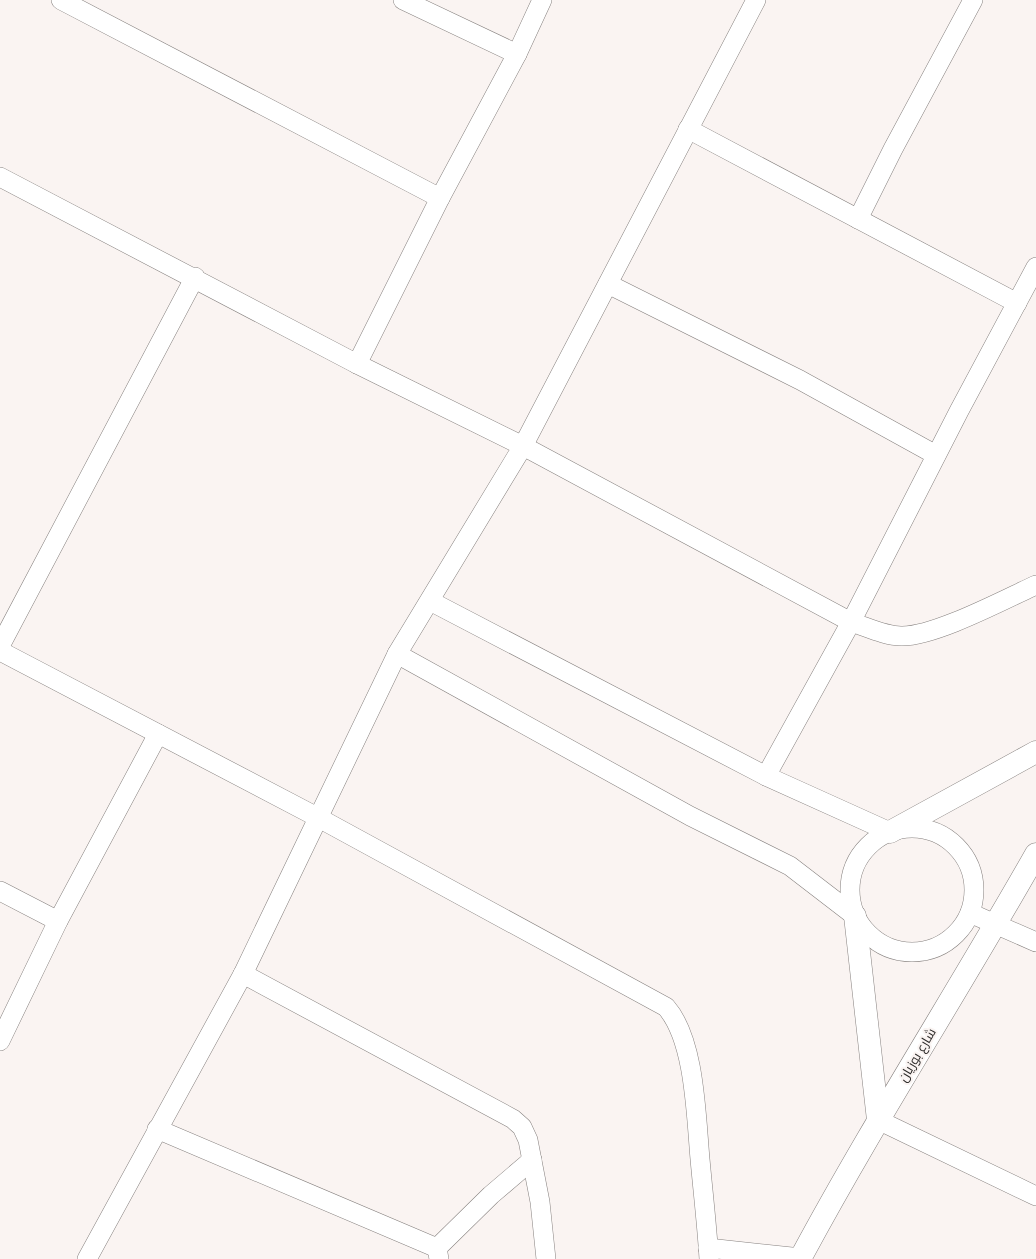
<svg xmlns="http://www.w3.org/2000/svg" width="1036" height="1259" viewBox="0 0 1036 1259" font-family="'Space Grotesk',Cairo,sans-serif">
<rect width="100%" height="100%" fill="#faf4f2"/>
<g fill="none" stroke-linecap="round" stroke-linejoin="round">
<!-- street casing -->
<g stroke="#86817f" stroke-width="20">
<g id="street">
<path d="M61,0L440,198L357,364"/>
<path d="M403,0L517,54"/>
<path d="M688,129L1017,303"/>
<path d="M0,177L357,364L523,446L851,622C867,627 885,636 901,636C934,637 1005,599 1036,585"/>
<path d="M440,198L517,54L542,0"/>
<path d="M858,219L893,149L973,0"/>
<path d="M608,284L800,380L936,455"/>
<path d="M430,601L766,776L890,832"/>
<path d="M0,646L195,277"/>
<path d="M0,651L317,817L666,1007C695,1040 696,1115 700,1159C703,1192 707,1226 709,1259"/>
<path d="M397,654L690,816L790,866L855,916"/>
<path d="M766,776L851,622L959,411L1036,267"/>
<circle cx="912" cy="890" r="62"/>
<path d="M0,891L58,921"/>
<path d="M970,913L1036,942"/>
<path d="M243,974L513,1119L522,1127L528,1140L540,1202L546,1259"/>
<path d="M0,1041L58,921L158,734"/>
<path d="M878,1120L1036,1196"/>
<path d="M157,1129L437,1248"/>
<path d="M708,1248L801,1258"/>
<path d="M87,1259L243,974L397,654L523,446L756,0"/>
<path d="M439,1259L437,1248L491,1195L532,1160"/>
</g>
</g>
<!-- secondary casing -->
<g stroke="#86817f" stroke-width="23">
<g id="secondary">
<path d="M890,832L1036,752"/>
<path d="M855,916L878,1120"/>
<path d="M800,1259C874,1121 959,990 1036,854"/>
</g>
</g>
<!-- street -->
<use href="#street" stroke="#fff" stroke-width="19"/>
<!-- secondary -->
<use href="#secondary" stroke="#fff" stroke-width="22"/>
</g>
<g text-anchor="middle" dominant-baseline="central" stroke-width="4" stroke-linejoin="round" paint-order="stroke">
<!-- street labels -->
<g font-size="13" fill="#2e2c2b" stroke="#faf4f2">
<text transform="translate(917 1055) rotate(-59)">شارع بوزيان</text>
</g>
</g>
</svg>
